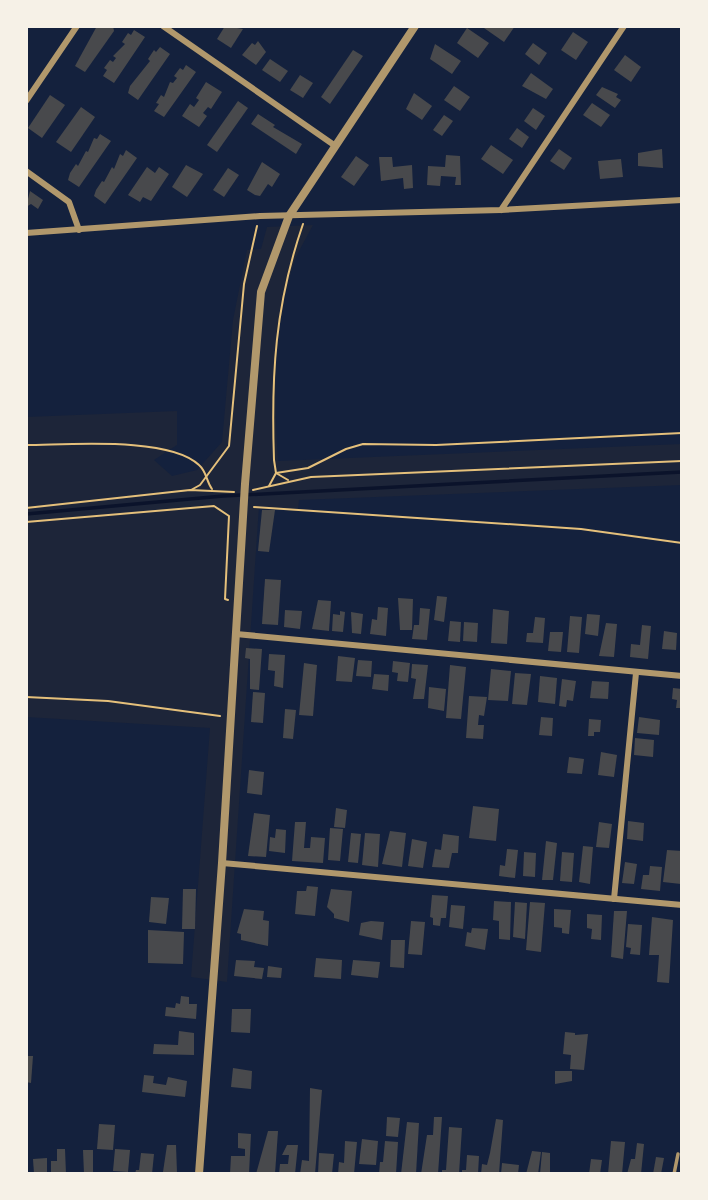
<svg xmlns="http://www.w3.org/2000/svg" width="708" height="1200" viewBox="0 0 708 1200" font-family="'Fira Sans',sans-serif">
<rect width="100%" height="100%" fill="#14213d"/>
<!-- green -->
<path fill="#1d2539" d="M313,225C306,239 296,254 292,269C273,330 274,398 278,461L682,444V485L299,500L298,511L259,506L227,982L191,977L210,728L26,717V417L177,411V445L154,460L172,476L197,470L222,442L233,320L247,250L261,249L267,227Z"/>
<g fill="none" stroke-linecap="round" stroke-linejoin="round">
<!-- stream -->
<path stroke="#0b132b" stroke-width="3.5" d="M26,514L223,496L682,472"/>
</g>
<!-- building -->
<g fill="#48494c">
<path d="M97,26H113L114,31L85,72L75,66Z"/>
<path d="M225,26L243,29L231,48L217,39Z"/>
<path d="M486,26H515L504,42L484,28Z"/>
<path d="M467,28L489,43L478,58L457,43Z"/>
<path d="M134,30L145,37L114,83L103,76L107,70L104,68L110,60L113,62L116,58L113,56L125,44L122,42L128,33L131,35Z"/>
<path d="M573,32L588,42L576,60L561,50Z"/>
<path d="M258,41L266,52L256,65L242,55L252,43L255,45Z"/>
<path d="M533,43L547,53L539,65L525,54Z"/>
<path d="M435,44L461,61L452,74L430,59Z"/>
<path d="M160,47L170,54L138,100L128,93L130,86L150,61L148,59L154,50L156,52Z"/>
<path d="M353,50L363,56L330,104L321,97Z"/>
<path d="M625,55L641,67L631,82L614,70Z"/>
<path d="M270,59L288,71L280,82L262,70Z"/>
<path d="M186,65L196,72L164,117L154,111L159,104L156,103L161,95L164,97L170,82L173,83L177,78L174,76L180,68L183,70Z"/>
<path d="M531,73L553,89L546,99L522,86Z"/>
<path d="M300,75L313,83L303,98L290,90Z"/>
<path d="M206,82L222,92L211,109L208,107L203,113L207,116L199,127L182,116L190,104L194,107L199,100L196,98Z"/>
<path d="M454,86L470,97L460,111L444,100Z"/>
<path d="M602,87L618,94L616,97L621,100L615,108L596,95Z"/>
<path d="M414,93L432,106L422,120L406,109Z"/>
<path d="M50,95L65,105L42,138L28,128Z"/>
<path d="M238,101L248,108L217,152L207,145Z"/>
<path d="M592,103L610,115L601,127L583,115Z"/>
<path d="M81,107L95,117L71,152L56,142Z"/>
<path d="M533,108L545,116L536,130L524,121Z"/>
<path d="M258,114L275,125L273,127L302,144L296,154L251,124Z"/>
<path d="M444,115L453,121L442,136L433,130Z"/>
<path d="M517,128L529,137L522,148L509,139Z"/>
<path d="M100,134L111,141L79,187L68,180L70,173L76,164L78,166L86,151L88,152L94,138L97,139Z"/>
<path d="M491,145L513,160L503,174L481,159Z"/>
<path d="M559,149L572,158L564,170L550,161Z"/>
<path d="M662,149L663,168L638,166V153Z"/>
<path d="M126,150L137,158L105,204L94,196L96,190L102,181L104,182L112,167L114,169L120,154L123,156Z"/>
<path d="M446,155L460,156L461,185H455L456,177L441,176L440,186L427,185L428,166L445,167Z"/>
<path d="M356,156L369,165L354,186L341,177Z"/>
<path d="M379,157H392L393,167L412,165L413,188L404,189L403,178L381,181Z"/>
<path d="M621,159L623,177L600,179L598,161Z"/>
<path d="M262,162L280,174L272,187L268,184L260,196L255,195L247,190Z"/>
<path d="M186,165L203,174L187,197L172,187Z"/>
<path d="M147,167L155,173L159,167L169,174L151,201L143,197L140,202L128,195Z"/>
<path d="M228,168L239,175L224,197L213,190Z"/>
<path d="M30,191L43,200L38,209L31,204L26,207Z"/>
<path d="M262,510H275L269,552L258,551Z"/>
<path d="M265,579L281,580L278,625L262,624Z"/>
<path d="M437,596L447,597L444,622L434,620Z"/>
<path d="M398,598L413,599L412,630H400Z"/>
<path d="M318,600L331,601L329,631L312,629Z"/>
<path d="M378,607L388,608L386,636L370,634L372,619L377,620Z"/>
<path d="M420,608L430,609L427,640L412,639L414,625H419Z"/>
<path d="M493,609L509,611L507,644L491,643Z"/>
<path d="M285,610L302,611L300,629L284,627Z"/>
<path d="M340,611L345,612L343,632L332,631L333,614L340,615Z"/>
<path d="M351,612L363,614L361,634L352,633Z"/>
<path d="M587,614L600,615L598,636L585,634Z"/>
<path d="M570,616L582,617L579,653L567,652Z"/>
<path d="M535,617L545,618L543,643L526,642L527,633H533Z"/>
<path d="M450,621L461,622L460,642L448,641Z"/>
<path d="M464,622L478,623L477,642L463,641Z"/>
<path d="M606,623L617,624L614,657L599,656Z"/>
<path d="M642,625L651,626L648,659L630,657L631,644L640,645Z"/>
<path d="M664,631L677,633L676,650L662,649Z"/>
<path d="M550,632H563L561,652L548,651Z"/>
<path d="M246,648L262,649L259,690L250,689V659L245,658Z"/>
<path d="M269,654L285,655L283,688L274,686L275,671L268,670Z"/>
<path d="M338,656L355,658L352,682L336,681Z"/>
<path d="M358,660L372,661L371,677L356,676Z"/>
<path d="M393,661L410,663L408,682L397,681L398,673L392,672Z"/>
<path d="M304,663L317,665L313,716L299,715Z"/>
<path d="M412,664L428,665L424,699H413L416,679L411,678Z"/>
<path d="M450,665L466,667L461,719L446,718Z"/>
<path d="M491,669L511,671L508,701L488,700Z"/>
<path d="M515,673L531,674L527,705L512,704Z"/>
<path d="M374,674L389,675L388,691L372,689Z"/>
<path d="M540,676L557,678L555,704L538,702Z"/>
<path d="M562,679L576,681L573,701L567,700L566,707L559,706Z"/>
<path d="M592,681L609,682L608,699L590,698Z"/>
<path d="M429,687L446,689L444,711L428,708Z"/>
<path d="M673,688L682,689V708H676L677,700L672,699Z"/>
<path d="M253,692L265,693L263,723L251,722Z"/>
<path d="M469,696L487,697L484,716L479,715L478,725H484L483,739L466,738Z"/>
<path d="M285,709L296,710L293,739L283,738Z"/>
<path d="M541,717L553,718L552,736L539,735Z"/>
<path d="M639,717L660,720L659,735L637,733Z"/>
<path d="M589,719L601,720L600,732H594V736H588Z"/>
<path d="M635,738L654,740L653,757L634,755Z"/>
<path d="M601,752L617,755L614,777L598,775Z"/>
<path d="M569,757L584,759L582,774L567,773Z"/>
<path d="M249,770L264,772L262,795L247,793Z"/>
<path d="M473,806L499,809L496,841L469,838Z"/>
<path d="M336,808L347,810L345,828L334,827Z"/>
<path d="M254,813L270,815L266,857L248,856Z"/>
<path d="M628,821L644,823L643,841L627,839Z"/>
<path d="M295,822H306L304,848H310L311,837L325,838L323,863L292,861Z"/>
<path d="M599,822L612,824L609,848L596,847Z"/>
<path d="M330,828L343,829L340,861L328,860Z"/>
<path d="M276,829L286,830L285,853L269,851L270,837L275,838Z"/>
<path d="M390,831L406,833L402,867L382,864Z"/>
<path d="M351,833L361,834L358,863L348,862Z"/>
<path d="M365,833L380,834L378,867L362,865Z"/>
<path d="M443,834L459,836L458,853H452L449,868L432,867L435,849L441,850Z"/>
<path d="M412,839L427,842L423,868L408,866Z"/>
<path d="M546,841L557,843L553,880H542Z"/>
<path d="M583,846L593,847L590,884L579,882Z"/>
<path d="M507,849L518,850L515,878L499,876L500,865L505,866Z"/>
<path d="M667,850L682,851L681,884L663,882Z"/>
<path d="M524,852L536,853L535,877L523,876Z"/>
<path d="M562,852L574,853L572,882L560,881Z"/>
<path d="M625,862L637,864L634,884L622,883Z"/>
<path d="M650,866L662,867L660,891L641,889L643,875H649Z"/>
<path d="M307,886L318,887L315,916L295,914L297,891H306Z"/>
<path d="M183,889H196L195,929H182Z"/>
<path d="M331,889L352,891L349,922L334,918V914L327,907Z"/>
<path d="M432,895L448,896L446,918H441L440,926L433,925V918L430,917Z"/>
<path d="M151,897L169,898L166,924L149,922Z"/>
<path d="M494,901L511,902L510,940L499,939V921L493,920Z"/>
<path d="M515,902L527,903L525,939L513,937Z"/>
<path d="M530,902L545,903L541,952L526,950Z"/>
<path d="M451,905L465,906L463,929L449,927Z"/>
<path d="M244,909L264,911L263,920L269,921L268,946L241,940V934L237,933Z"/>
<path d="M554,909L571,910L569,934L562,933V928L554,927Z"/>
<path d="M614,911H627L623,959L611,957Z"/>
<path d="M587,914L602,915L601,940L591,939L592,929L587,928Z"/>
<path d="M652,917L673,920L669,983L657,982L659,955H649Z"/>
<path d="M371,921L384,922L382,940L359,935L361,923Z"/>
<path d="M411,921L425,922L422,955L408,954Z"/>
<path d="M628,924L642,925L640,955L630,954L631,948L626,947Z"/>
<path d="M472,928L488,929L485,950L465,946L467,932L471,933Z"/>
<path d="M148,930L184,932L183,964L148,963Z"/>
<path d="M391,940H405L404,968L390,967Z"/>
<path d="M316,958L342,960L341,979L314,977Z"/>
<path d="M236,960L255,961L254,967L264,968L262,979L234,976Z"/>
<path d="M353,960L380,962L378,978L351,975Z"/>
<path d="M268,966L282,968L281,978L267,977Z"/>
<path d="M181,996L189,997V1004H197L196,1019L165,1016L166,1007L175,1008L176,1003L180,1004Z"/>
<path d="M232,1009H251L250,1033L231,1032Z"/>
<path d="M179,1031L194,1033V1055L153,1054L154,1044L178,1045Z"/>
<path d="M565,1032L575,1033V1035L588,1034L584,1070L570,1069L571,1055L563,1054Z"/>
<path d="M26,1056H33L31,1083L26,1082Z"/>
<path d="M233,1068L252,1071L251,1089L231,1087Z"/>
<path d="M555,1071H572V1081L555,1084Z"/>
<path d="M144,1075L154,1076L153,1083L166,1085L168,1077L187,1081L185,1097L142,1092Z"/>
<path d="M310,1088L322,1090L315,1174H300L302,1160L309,1161Z"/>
<path d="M387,1117L400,1118L398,1137L386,1136Z"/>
<path d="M434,1117H442L438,1174H421L427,1135H433Z"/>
<path d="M496,1119L503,1120L499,1174H481L482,1164L487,1165L490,1153Z"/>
<path d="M407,1122L419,1123L416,1174H401Z"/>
<path d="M99,1124L115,1125L113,1150L97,1149Z"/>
<path d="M449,1127L462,1128L459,1174H442V1170H446Z"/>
<path d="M268,1131H278L275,1174H256Z"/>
<path d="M238,1133L251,1134L249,1174H230L231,1156H245V1149L238,1148Z"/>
<path d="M362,1139L378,1141L376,1165L359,1164Z"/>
<path d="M345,1141L357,1142L354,1174H338L339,1162L344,1163Z"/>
<path d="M385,1141L398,1142L396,1174H379L380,1162H383Z"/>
<path d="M611,1141L625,1142L622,1174H608Z"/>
<path d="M637,1143L644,1144L641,1174H627L631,1159H635Z"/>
<path d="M167,1145H176L177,1173L163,1172Z"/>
<path d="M287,1145H298L295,1174H279L280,1164H288L289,1155H282Z"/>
<path d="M57,1149H65L66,1174H51V1161H57Z"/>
<path d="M115,1149L130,1150L128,1172L113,1171Z"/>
<path d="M83,1150H93V1174H84Z"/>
<path d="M532,1151L541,1152L538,1174H526Z"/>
<path d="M542,1152L550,1153V1174H540Z"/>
<path d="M141,1153L154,1154L152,1174H135L136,1170H139Z"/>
<path d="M319,1153L334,1154L332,1174H318Z"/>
<path d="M467,1155L479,1156L478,1174H462V1170H466Z"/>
<path d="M656,1157L664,1158L661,1174H653Z"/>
<path d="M47,1158V1174H34L33,1159Z"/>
<path d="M591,1159L602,1160L600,1174H589Z"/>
<path d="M502,1163L519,1165L518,1174H501Z"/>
</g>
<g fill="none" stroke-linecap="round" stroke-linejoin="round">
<!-- path -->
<g stroke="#e5c07b" stroke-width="2">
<path d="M26,445C67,445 169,436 199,465C207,472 206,481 212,489"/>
<path d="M276,473L308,468L346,449L363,444L436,445L682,433"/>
<path d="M288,480L276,473L274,460C271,375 275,305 303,224"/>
<path d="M269,486L276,473"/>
<path d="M191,490L200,485L229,446L244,284L257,226"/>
<path d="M253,490L311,477L682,461"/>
<path d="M254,507L581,529L682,543"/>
<path d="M26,508L190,490L234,492"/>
<path d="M26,522L214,506L229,516L225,599L228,600"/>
<path d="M26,697L108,701L220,716"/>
</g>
<!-- service -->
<path stroke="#b1986c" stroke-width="3.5" d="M674,1174L678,1154"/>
<!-- minor -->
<g stroke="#b1986c" stroke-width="6">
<path d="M163,26L334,145"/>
<path d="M26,101L77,26"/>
<path d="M26,171L69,202L79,230"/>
<path d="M501,210L624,26"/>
<path d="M26,233L260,216L501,210L682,200"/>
<path d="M236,634L682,676"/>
<path d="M222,863L682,905"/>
<path d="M614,899L636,673"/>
</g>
<!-- tertiary -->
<path stroke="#b1986c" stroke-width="8" d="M199,1174L222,863L245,484L261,292L289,216L415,26"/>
</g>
<!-- border -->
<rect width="708" height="1200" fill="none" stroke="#f6f1e7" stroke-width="56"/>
</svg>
